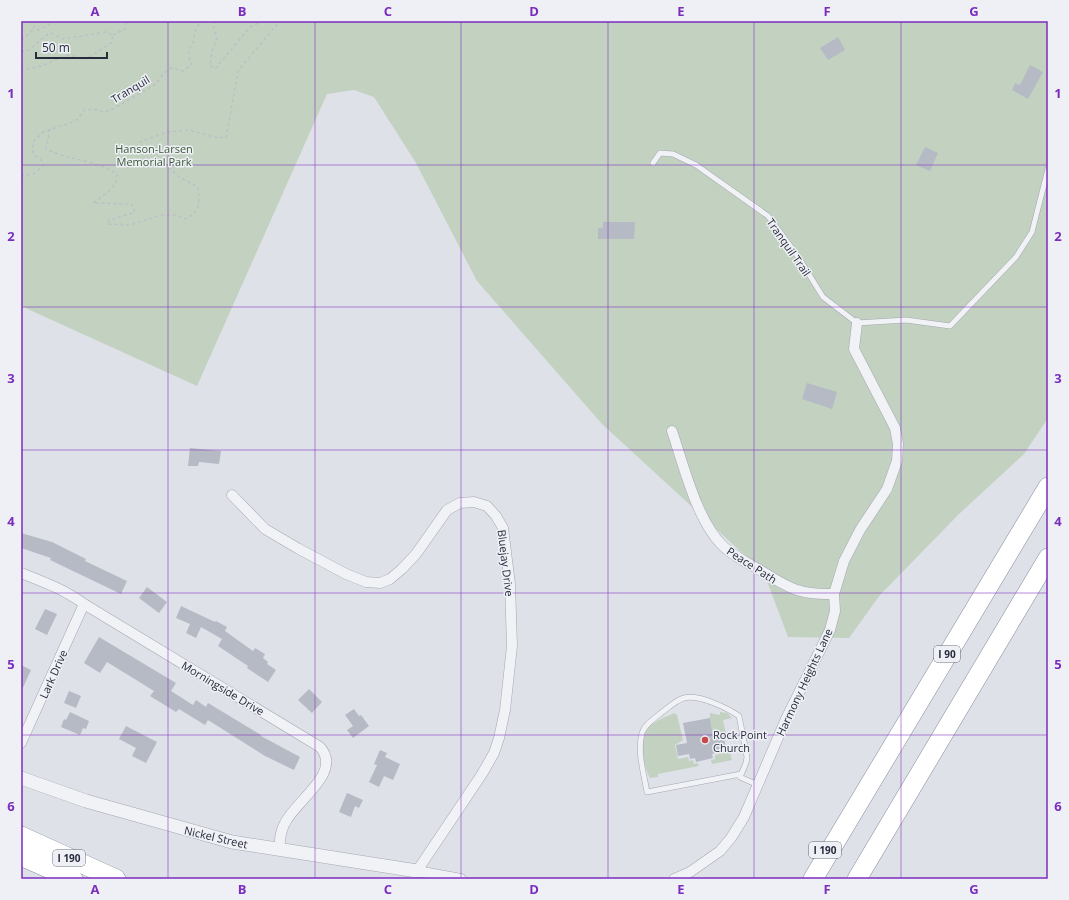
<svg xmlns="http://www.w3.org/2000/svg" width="1069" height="900" viewBox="0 0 1069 900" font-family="'Open Sans',sans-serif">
<rect width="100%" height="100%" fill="#dfe1e8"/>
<!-- green -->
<g fill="#c2d1c0">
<path d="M21,21H1048V418L1024,454L959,514L880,595L849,638L788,637L764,573L602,424L477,281L416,163L374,97L354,90L327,94L197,386L21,306Z"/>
<path d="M720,712L727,713L732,718L723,720L726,734L713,736L710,718V713L720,715Z"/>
<path d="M674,713L677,715L683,740L675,745L678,759L688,757L689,761L693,760L694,764L698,763L699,766L658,774V777L650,778C643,766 638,739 649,727C656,720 666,717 674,713Z"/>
<path d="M729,749L732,760L712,764L711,760L715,759V755L719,754L718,751Z"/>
</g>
<!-- building -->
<g fill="#b6bac4">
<path d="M838,37L845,50L828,60L820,48Z"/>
<path d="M1030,65L1043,72L1028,99L1012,90L1015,83L1020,85Z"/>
<path d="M925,147L938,153L930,171L916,165Z"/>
<path d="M603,222H635L634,239H598V228H603Z"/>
<path d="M807,383L837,392L832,409L802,399Z"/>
<path d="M190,448L221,451L219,464L199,462L198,466H188Z"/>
<path d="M21,533L52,542L86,559L85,561L127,581L121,594L50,560L51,558L21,548Z"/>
<path d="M147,587L167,602L159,613L139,598Z"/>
<path d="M181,606L215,622L216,621L227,627L225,631L253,651L255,648L265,654L263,658L268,662L267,664L276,670L268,682L247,668L248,666L218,646L222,639L201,627L196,638L186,633L190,624L176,618Z"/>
<path d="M45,609L57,614L47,635L35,629Z"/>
<path d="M99,637L176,683L171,691L193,705L196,700L206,707L208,703L261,735V736L300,757L294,770L265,756L208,720L205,725L179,709L176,712L150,696L154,691L107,662L100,673L84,663Z"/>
<path d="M21,665L31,670L21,692Z"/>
<path d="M309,689L322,702L312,713L298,700Z"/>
<path d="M69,691L81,696L76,708L64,703Z"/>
<path d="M354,709L359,716L361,715L369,726L353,738L347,730L353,726L345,715Z"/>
<path d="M70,712L89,721L86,729L83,728L80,735L61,727L64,719L66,720Z"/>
<path d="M710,718L713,736L723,734L726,748L714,750L715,753L712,754L713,758L696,762L695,758L690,759L689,754L678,756L676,745L687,743L683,723Z"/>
<path d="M126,726L157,742L146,763L132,756L136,748L119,739Z"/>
<path d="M380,750L387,753L385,757L400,764L393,780L384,776L379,787L369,782L377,765L374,764Z"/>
<path d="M347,793L363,800L359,808L355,806L351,817L339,812Z"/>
</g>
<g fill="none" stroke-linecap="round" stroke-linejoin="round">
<!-- service casing -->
<g stroke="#a4a7b2" stroke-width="6">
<g id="service">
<path d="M653,163L660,153L673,154L696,165L768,216L797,255L823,297L857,323L906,320L950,326L1016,257L1032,232L1048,169"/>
<path d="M741,774L647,792C644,774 637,752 642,733C645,724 654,719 661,713C668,708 676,700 684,698C699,694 727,708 739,716L747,757L746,763L740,777L758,785"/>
</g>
</g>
<!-- minor casing -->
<g stroke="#a4a7b2" stroke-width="11">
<g id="minor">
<path d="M672,431C684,466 697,522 724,547C735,557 750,564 763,572C790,589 801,595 834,594"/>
<path d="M232,495L265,529L299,549L346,574L366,582L380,583L390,579L402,569L416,554L447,510L460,503L474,502L487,506L496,516L503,528L510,584L512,646L505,710L499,738L494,753L482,774L417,871L461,879"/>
<path d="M21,573C44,582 65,590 84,604L320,747C343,773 296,800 285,823C280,831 280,840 279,850"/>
<path d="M21,743L84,604"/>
<path d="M674,879L690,872L720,851L731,838L744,817L786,719L830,630L835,611L834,594L844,561L860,530L887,489L897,461L898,444L895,428L854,349L857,323"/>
</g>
</g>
<!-- tertiary casing -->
<g stroke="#a4a7b2" stroke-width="14">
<path id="tertiary" d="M21,778L86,801L232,842L417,871"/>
</g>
<!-- motorway casing -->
<g stroke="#878d9d" stroke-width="20">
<g id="motorway">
<path d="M21,836L116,879"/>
<path d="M21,856L73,879"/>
<path d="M813,879L1048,487"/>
<path d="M857,879L1048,558"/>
</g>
</g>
<!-- path -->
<g stroke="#bdbfc6" stroke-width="1.5" stroke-dasharray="3 3" stroke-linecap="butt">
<path d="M38,21L35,23L34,28L38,30L47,26L53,21"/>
<path d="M216,21L213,25L217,38L212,51L210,66L215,69L250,27L263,21"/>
<path d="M113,35L125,29L127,21"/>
<path d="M21,39L25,38L34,28"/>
<path d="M21,51C30,53 36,43 43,38C45,36 48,34 51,33L63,39L106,32L113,35L111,43L86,59L68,55L41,66L21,70"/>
<path d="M50,129L46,149C68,160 96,160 117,174L116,183L108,192L93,203L132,204L135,212L109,220L107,224L129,225L162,215H175L186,219C200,210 200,204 198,187L179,177L164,162L141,148L140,142L167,132L189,130L213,137L226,138L238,71L280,21"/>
<path d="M21,176L33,174L43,166L42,161L33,154V142L43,132L70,123L78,119L84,110L93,109L104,112L113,109L156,84L163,74L171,68L183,71L192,64L189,58V49L194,41V34L199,24L206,21"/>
</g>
<!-- service -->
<use href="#service" stroke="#f1f2f6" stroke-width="5"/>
<!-- minor -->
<use href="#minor" stroke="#f1f2f6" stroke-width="10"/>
<!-- tertiary -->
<use href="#tertiary" stroke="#f1f2f6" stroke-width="13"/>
<!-- motorway -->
<use href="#motorway" stroke="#fff" stroke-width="19"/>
</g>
<!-- grid -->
<path fill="none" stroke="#7b2cbf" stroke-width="1" stroke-opacity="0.55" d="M168,21V879M315,21V879M461,21V879M608,21V879M754,21V879M901,21V879M21,165H1048M21,307H1048M21,450H1048M21,593H1048M21,735H1048"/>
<!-- markers -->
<circle fill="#c8484a" stroke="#eef0f5" stroke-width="1.5" cx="705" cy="740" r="4"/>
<g text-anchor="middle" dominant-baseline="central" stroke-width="3" stroke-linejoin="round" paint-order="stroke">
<!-- shield labels -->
<g fill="#eef0f5" stroke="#636875" stroke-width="1">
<rect x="934" y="646" width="26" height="16" rx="3"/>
<rect x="809" y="842" width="32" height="16" rx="3"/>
<rect x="53" y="850" width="32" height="16" rx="3"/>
</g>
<g font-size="10" font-weight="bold" fill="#282d3e">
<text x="947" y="654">I 90</text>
<text x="825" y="850">I 190</text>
<text x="69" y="858">I 190</text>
</g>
<!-- street labels -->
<g font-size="11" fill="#282d3e" stroke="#eef0f5">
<text transform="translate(130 89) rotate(-31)">Tranquil</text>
<text transform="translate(789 247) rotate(55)">Tranquil Trail</text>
<text transform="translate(506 563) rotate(83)">Bluejay Drive</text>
<text transform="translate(752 565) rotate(33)">Peace Path</text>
<text transform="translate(53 674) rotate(-66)">Lark Drive</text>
<text transform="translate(804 682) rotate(-65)">Harmony Heights Lane</text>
<text transform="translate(223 688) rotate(31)">Morningside Drive</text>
<text transform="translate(216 837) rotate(13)">Nickel Street</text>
</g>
<!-- park labels -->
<g font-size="11" fill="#385936" stroke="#eef0f5">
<text x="154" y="148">Hanson-Larsen<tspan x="154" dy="13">Memorial Park</tspan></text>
</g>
<!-- poi labels -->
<g font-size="11" fill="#282d3e" stroke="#eef0f5" text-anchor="start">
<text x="713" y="734">Rock Point<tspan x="713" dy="13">Church</tspan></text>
</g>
</g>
<!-- border -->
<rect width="1069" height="900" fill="none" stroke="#eef0f5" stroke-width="44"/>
<!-- scale -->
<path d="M36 52v6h71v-6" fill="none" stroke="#282d3e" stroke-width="2"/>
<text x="42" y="52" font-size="12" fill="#282d3e" stroke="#eef0f5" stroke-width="3" paint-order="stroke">50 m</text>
<rect x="22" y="22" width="1025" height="856" fill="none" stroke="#7b2cbf" stroke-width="1.5"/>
<g font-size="13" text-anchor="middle" font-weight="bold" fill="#7b2cbf">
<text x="95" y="16">A</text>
<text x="242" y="16">B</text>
<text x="388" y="16">C</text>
<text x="534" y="16">D</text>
<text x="681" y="16">E</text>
<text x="827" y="16">F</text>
<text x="974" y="16">G</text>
<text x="11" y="98">1</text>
<text x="1058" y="98">1</text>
<text x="11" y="241">2</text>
<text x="1058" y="241">2</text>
<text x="11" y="383">3</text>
<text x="1058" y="383">3</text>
<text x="11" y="526">4</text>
<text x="1058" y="526">4</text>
<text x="11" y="669">5</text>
<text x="1058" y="669">5</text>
<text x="11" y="811">6</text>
<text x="1058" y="811">6</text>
<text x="95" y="894">A</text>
<text x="242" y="894">B</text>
<text x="388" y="894">C</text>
<text x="534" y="894">D</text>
<text x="681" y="894">E</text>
<text x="827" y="894">F</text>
<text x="974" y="894">G</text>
</g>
</svg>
